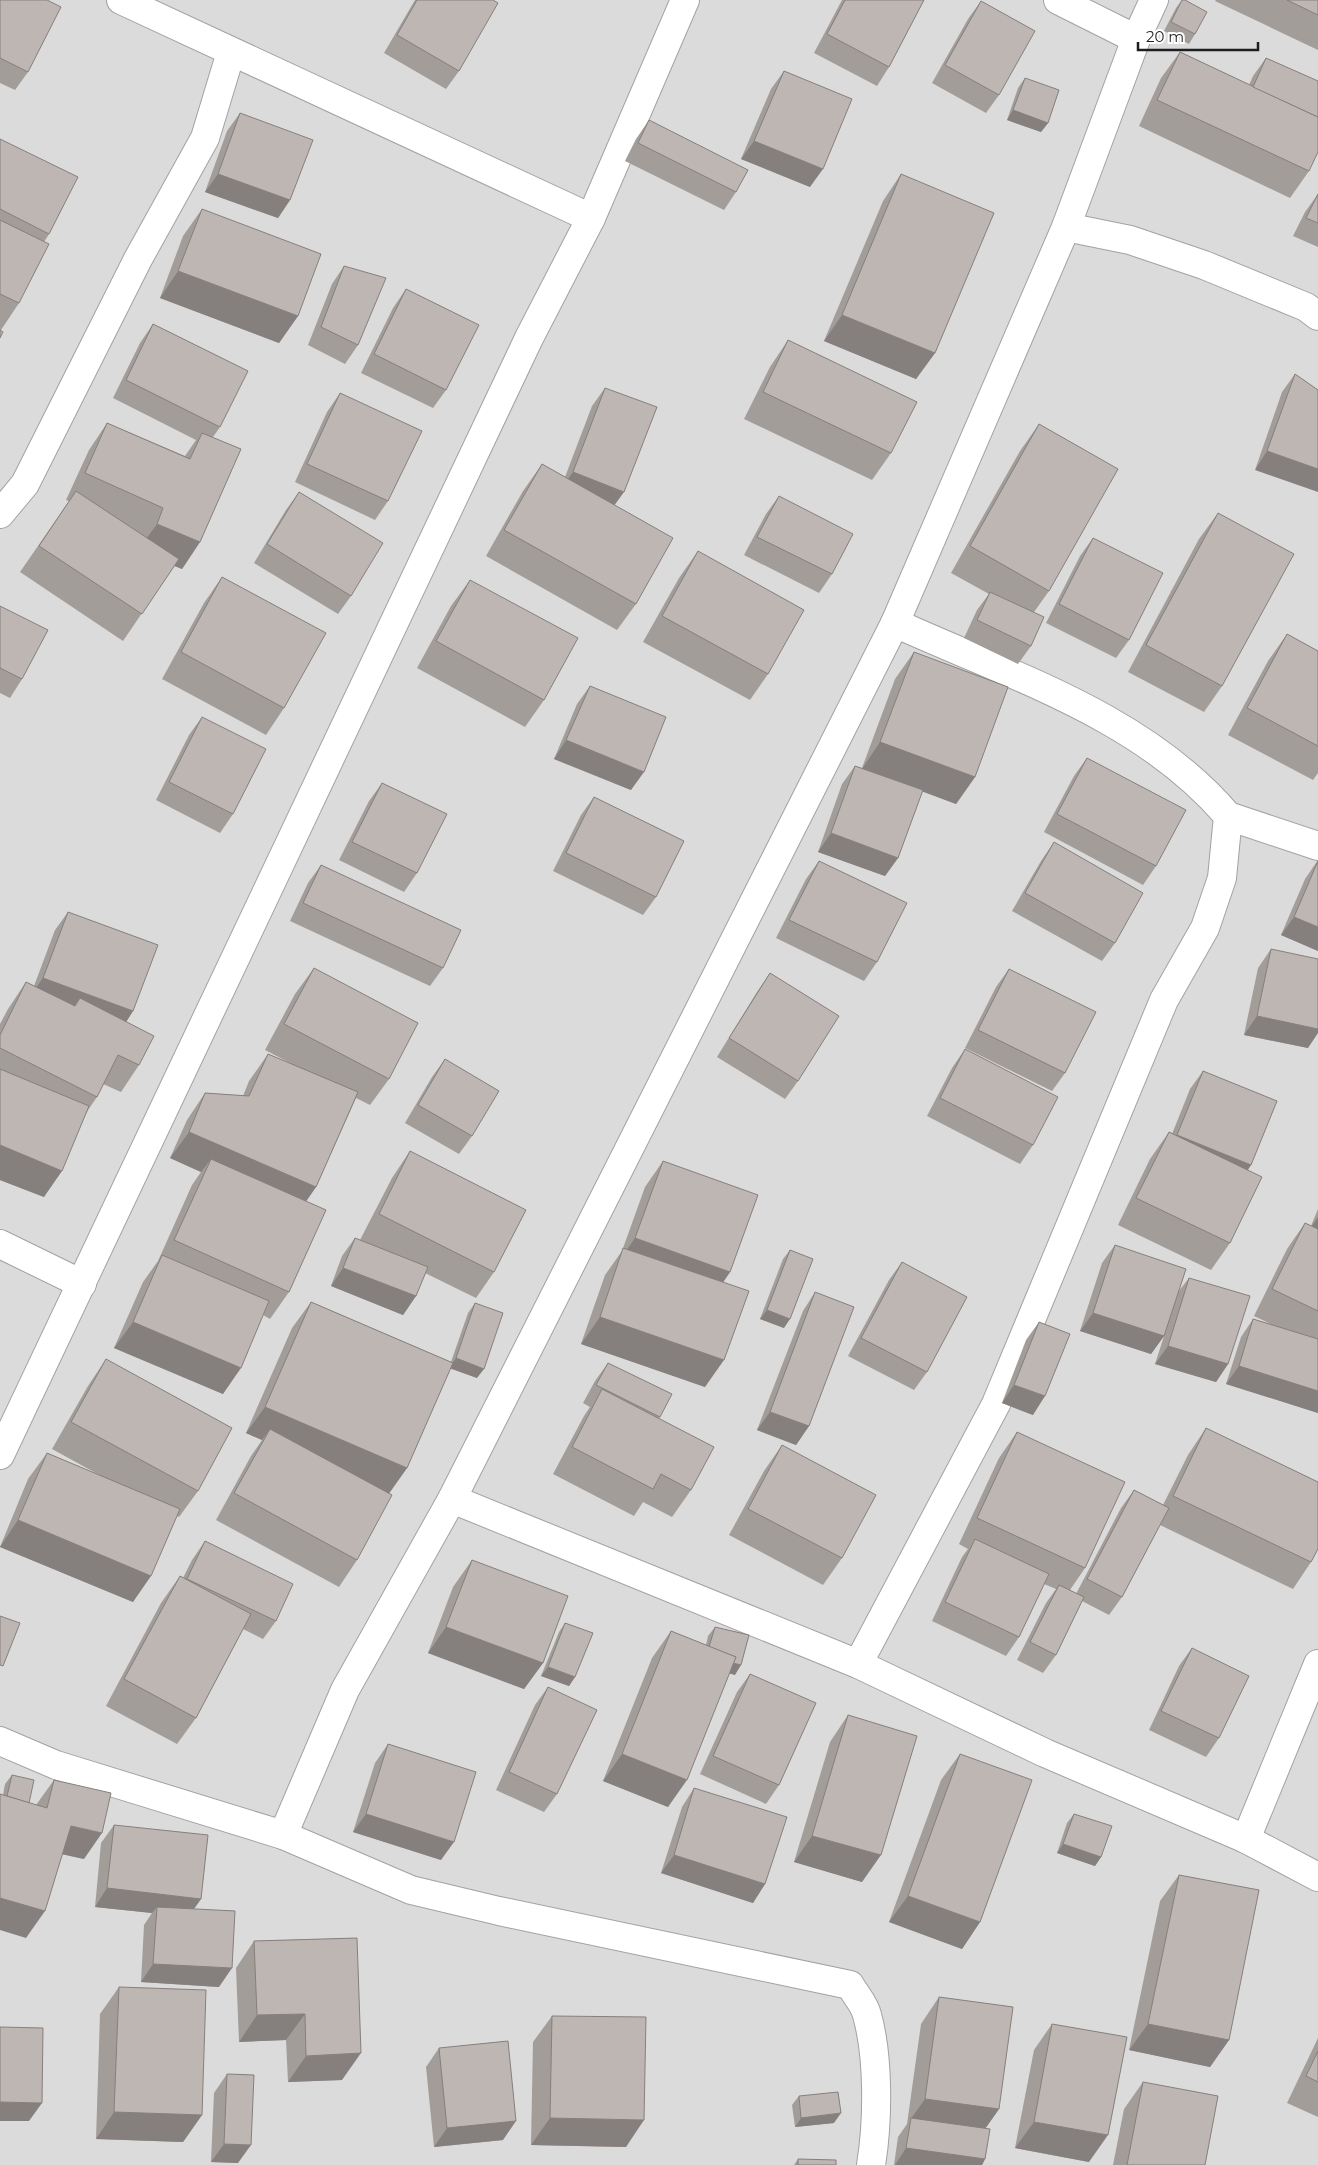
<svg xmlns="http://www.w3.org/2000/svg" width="1318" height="2165" viewBox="0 0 1318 2165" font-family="Montserrat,sans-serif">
<rect width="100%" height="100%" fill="#eeeae5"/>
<!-- residential -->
<rect fill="#dcdbdb" x="0" y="0" width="1318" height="2165"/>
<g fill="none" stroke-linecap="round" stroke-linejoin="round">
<!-- minor casing -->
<g stroke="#a2a2a2" stroke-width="30">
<g id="minor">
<path d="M121,0L591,218"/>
<path d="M1058,0L1136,39"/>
<path d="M1066,227L1130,240L1204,265L1306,307L1318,316"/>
<path d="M0,514L25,484L138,259L205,138L231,52"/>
<path d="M1228,816L1318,846"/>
<path d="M0,1244L82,1284"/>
<path d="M0,1455L529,338L591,218L685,0"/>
<path d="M452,1499L858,1664L1045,1753L1246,1839L1318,1877"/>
<path d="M858,1664L996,1404L1164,1000L1205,928L1222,878L1228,816C1143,716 1011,676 895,623"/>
<path d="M0,1741L56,1765L283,1835L411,1890L499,1911L850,1985C855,1994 865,2005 867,2015C879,2058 878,2122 871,2165"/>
<path d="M283,1835L345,1690L452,1499L895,623L1066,227L1136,39L1154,0"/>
<path d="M1246,1839L1318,1664"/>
</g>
</g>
<!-- minor -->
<use href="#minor" stroke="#fff" stroke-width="28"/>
</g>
<!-- wall -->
<g fill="#a39d99">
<path d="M0,0L28,72L15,90L0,83Z"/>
<path d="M415,0H493L459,71L446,89L384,53Z"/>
<path d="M842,0H924L889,67L877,86L814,53Z"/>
<path d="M1182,0L1195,34L1189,44L1164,31L1176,8Z"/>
<path d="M1216,0H1318V50L1215,1Z"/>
<path d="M981,1L999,95L986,113L932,83L968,19Z"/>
<path d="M1180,52L1249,85L1253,76L1266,58L1309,171L1290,198L1139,126L1161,78Z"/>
<path d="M784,71L810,187L741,159L771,89Z"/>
<path d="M1025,78L1048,123L1041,132L1007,120L1018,88Z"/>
<path d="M240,113L290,200L278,218L205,192L227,131Z"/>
<path d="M649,120L736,192L724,210L625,161L636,139Z"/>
<path d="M0,139L49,234L44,242L19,303L1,330H0Z"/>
<path d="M901,174L935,353L916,379L824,341L883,201Z"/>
<path d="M1318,194V247L1293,236L1305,212Z"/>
<path d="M202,209L298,316L279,343L160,298L183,236Z"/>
<path d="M344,266L358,345L345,364L308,345L332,284Z"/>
<path d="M406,289L446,390L433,408L361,373L393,308Z"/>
<path d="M153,324L220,427L213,437L200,542L182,569L174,566L123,641L20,572L69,501L66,500L89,450L107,423L185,456L196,440L113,398L140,343Z"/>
<path d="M788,340L891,453L872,480L744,419L770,367Z"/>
<path d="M1295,374L1318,390L1255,470L1282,392Z"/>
<path d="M605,388L615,505L636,604L617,630L486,556L523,491L542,464L565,477L592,406Z"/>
<path d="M340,393L388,501L375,520L295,482L327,412Z"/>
<path d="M1039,424L1049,591L1034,612L1031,646L1018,664L964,638L977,610L989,594L951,573L1020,451Z"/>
<path d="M299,492L351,596L338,614L254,563L286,510Z"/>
<path d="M779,496L832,574L819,593L744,555L766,514Z"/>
<path d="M1218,513L1222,686L1204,712L1128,672L1199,539Z"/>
<path d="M1093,538L1129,640L1116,658L1046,623L1080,556Z"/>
<path d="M698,551L768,674L750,700L643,642L679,578Z"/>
<path d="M222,577L284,708L266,735L162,679L204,603Z"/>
<path d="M470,580L544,700L525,727L417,668L451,606Z"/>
<path d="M0,606L22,679L10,698L0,693Z"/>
<path d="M1287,634L1318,651V773L1313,780L1228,735L1268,661Z"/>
<path d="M914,652L975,777L956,804L922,791L898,858L885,876L818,852L842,784L855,766L862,768L895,679Z"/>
<path d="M590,686L631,790L554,759L577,704Z"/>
<path d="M202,717L233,814L220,833L156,800L189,735Z"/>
<path d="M1087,758L1156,866L1143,885L1044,832L1074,776Z"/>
<path d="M382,783L417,873L404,892L339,860L369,801Z"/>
<path d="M594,797L656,897L643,915L553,871L581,815Z"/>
<path d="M1054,842L1115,943L1102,961L1012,911L1041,861Z"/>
<path d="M1318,860V951L1281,935L1305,879Z"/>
<path d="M819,861L877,962L864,981L776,938L806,879Z"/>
<path d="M321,865L443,968L430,986L290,921L308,883Z"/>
<path d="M68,912L133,1011L126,1022L139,1065L121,1092L103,1084L97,1097L88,1110L44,1197L0,1180V1024L8,1009L26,982L34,986L55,930Z"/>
<path d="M1271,949L1308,1048L1244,1035L1258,968Z"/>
<path d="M314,968L389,1079L370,1105L356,1098L316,1187L306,1201L289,1292L270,1319L263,1315L223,1394L114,1348L143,1282L158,1261L192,1185L201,1172L170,1158L187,1120L205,1093L243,1096L249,1081L268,1054L292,1064L265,1050L295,994Z"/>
<path d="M1009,969L1065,1073L1052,1091L965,1048L996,987Z"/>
<path d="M770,973L798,1081L785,1099L717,1057L757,992Z"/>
<path d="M965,1049L1033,1145L1020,1164L927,1116L952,1068Z"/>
<path d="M445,1059L472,1136L459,1154L405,1123L432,1077Z"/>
<path d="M1203,1071L1251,1165L1248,1170L1230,1243L1211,1270L1118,1225L1150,1159L1169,1132L1172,1134L1190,1089Z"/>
<path d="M410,1151L494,1272L476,1298L425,1273L416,1296L403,1315L331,1286L342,1256L355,1238L360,1240L392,1178Z"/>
<path d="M663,1161L730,1272L723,1282L705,1387L581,1344L605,1275L622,1251L645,1187Z"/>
<path d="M1318,1209V1413L1226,1384L1241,1337L1253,1319L1271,1324L1254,1316L1287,1249L1305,1223L1311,1226Z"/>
<path d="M1115,1245L1178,1292L1189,1278L1228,1364L1216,1382L1155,1364L1166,1330L1164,1336L1151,1354L1080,1331L1102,1263Z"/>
<path d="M790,1250L784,1328L760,1319L783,1259Z"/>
<path d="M902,1262L927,1372L914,1390L848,1356L889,1280Z"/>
<path d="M815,1292L809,1426L796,1445L757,1430L803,1311Z"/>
<path d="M311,1302L451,1362L468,1313L475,1303L477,1378L450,1368L407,1468L389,1493L357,1560L339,1587L216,1520L251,1456L262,1440L246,1433L292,1328Z"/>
<path d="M1039,1322L1033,1415L1002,1403L1026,1340Z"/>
<path d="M106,1359L198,1491L179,1517L177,1516L133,1602L0,1547L28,1479L47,1453L103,1477L52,1449L88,1386Z"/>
<path d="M608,1363L660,1417L659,1419L691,1490L672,1517L643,1502L634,1516L553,1474L584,1416L590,1407L583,1403L595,1381Z"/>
<path d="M1206,1428L1311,1562L1293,1589L1160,1525L1122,1597L1109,1615L1082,1601L1056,1655L1043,1673L1017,1660L1046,1603L1056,1589L1044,1584L1019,1637L1006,1656L932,1621L962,1557L968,1549L959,1544L999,1458L1017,1432L1085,1568L1070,1590L1076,1594L1121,1508L1134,1490L1163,1505L1188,1455Z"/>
<path d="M782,1445L842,1558L823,1585L729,1535L764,1471Z"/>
<path d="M205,1541L276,1621L263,1639L243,1629L196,1718L177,1744L106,1706L161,1603L180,1576L183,1578L192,1560Z"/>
<path d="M472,1560L543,1663L524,1689L428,1653L453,1587Z"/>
<path d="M565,1623L575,1677L569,1686L541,1676L559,1632Z"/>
<path d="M715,1627L735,1675L729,1673L668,1807L603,1781L652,1658L671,1631L706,1645L708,1636Z"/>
<path d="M1192,1648L1219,1738L1206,1757L1149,1730L1179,1666Z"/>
<path d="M750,1674L779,1785L766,1804L700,1774L737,1692Z"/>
<path d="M548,1687L557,1794L544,1812L496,1790L535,1705Z"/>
<path d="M848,1715L862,1882L794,1862L830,1742Z"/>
<path d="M388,1744L441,1860L353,1832L375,1763Z"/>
<path d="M960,1754L980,1922L962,1949L889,1922L941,1780Z"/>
<path d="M12,1775L29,1803L36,1805L54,1780L84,1859L62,1854L26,1938L3,1795L5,1784Z"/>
<path d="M694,1788L765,1884L753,1903L661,1873L682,1807Z"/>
<path d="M1074,1814L1101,1857L1095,1866L1057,1853L1067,1823Z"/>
<path d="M114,1825L201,1899L194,1909L219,1987L141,1982L144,1925L152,1913L95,1907L101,1843Z"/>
<path d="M1179,1875L1229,2040L1210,2067L1129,2050L1160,1901Z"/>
<path d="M357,1938L342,2080L288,2082L286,2040L239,2042L236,1968L254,1941Z"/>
<path d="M119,1987L202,2115L183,2142L96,2139L100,2014Z"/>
<path d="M939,1997L999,2109L985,2129V2159L982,2165H894L898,2137L907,2124L921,2024Z"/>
<path d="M552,2016L626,2147L531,2145L533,2042Z"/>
<path d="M1052,2024L1089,2162L1015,2148L1034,2050Z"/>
<path d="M1318,2038V2117L1287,2103Z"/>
<path d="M439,2048L503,2140L434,2147L426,2067Z"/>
<path d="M227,2074L238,2163L211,2162L214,2093Z"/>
<path d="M1143,2082L1205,2165H1113L1124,2109Z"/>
<path d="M799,2096L834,2123L795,2127L792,2105Z"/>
<path d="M798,2159L836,2165H794Z"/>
</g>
<!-- shaded-wall -->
<g fill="#857f7d">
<path d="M1013,110L1048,123L1041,132L1007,120Z"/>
<path d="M754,141L823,169L810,187L741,159Z"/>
<path d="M218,174L290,200L278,218L205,192Z"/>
<path d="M178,271L298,316L279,343L160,298Z"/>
<path d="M842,315L935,353L916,379L824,341Z"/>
<path d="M1267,451L1318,469V492L1255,470Z"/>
<path d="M573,472L624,492L611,510L560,490Z"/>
<path d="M157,524L200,542L182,569L138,550Z"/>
<path d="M566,740L644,772L631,790L554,759Z"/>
<path d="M880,742L975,777L956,804L862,769Z"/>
<path d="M831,833L898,858L885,876L818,852Z"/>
<path d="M1294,917L1318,927V951L1281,935Z"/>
<path d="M43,978L133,1011L121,1030L75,1006L80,998L70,1011L30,996Z"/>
<path d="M1257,1016L1318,1029V1033L1308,1048L1244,1035Z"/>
<path d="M189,1132L316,1187L298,1213L211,1159L201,1172L170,1158Z"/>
<path d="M1177,1135L1251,1165L1238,1183L1164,1153Z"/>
<path d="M0,1145L62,1171L44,1197L0,1180Z"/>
<path d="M1318,1217V1232L1310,1229Z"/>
<path d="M635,1238L730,1272L712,1299L619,1261Z"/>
<path d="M343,1268L416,1296L403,1315L331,1286Z"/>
<path d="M767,1310L790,1319L784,1328L760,1319Z"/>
<path d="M1093,1313L1164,1336L1151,1354L1080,1331Z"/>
<path d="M600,1317L724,1360L705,1387L581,1344Z"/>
<path d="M133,1322L241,1368L223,1394L114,1348Z"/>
<path d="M1168,1346L1228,1364L1216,1382L1155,1364Z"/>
<path d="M456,1358L484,1369L477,1378L449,1368Z"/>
<path d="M1239,1366L1318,1391V1413L1226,1384Z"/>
<path d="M1014,1385L1045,1396L1033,1415L1002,1403Z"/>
<path d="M265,1407L407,1468L388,1495L270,1429L262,1440L246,1433Z"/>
<path d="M770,1412L809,1426L796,1445L757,1430Z"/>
<path d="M18,1520L151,1576L133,1602L0,1547Z"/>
<path d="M446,1627L543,1663L524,1689L428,1653Z"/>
<path d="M707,1656L741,1665L735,1675L700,1665Z"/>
<path d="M548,1667L575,1677L569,1686L541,1676Z"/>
<path d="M622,1754L687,1780L668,1807L603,1781Z"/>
<path d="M366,1814L454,1842L441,1860L353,1832Z"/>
<path d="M71,1826L102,1833L84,1859L52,1852Z"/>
<path d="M812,1836L881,1855L862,1882L794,1862Z"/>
<path d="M1063,1844L1101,1857L1095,1866L1057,1853Z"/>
<path d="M674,1855L765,1884L753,1903L661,1873Z"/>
<path d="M107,1888L201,1899L188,1917L157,1907L152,1913L95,1907Z"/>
<path d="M908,1896L980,1922L962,1949L889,1922Z"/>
<path d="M0,1898L45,1911L26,1938L0,1930Z"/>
<path d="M153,1964L232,1968L219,1987L141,1982Z"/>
<path d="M305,2014L286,2040L239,2042L257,2015Z"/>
<path d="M1148,2024L1229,2040L1210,2067L1129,2050Z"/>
<path d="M361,2053L342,2080L288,2082L306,2056Z"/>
<path d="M925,2099L999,2109L980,2136L910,2120Z"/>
<path d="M0,2102L42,2103L29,2121H0Z"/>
<path d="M114,2112L202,2115L183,2142L96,2139Z"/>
<path d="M841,2113L834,2123L795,2127L801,2118Z"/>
<path d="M550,2118L644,2120L626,2147L531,2145Z"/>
<path d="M516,2121L503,2140L434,2147L447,2128Z"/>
<path d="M1034,2122L1108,2135L1089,2162L1015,2148Z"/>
<path d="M224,2144L251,2145L238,2163L211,2162Z"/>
<path d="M906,2148L985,2159L982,2165H895Z"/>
</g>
<!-- building -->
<g fill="#beb6b2" stroke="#857f7d">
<path d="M0,0H47L61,7L28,72L0,58Z"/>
<path d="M417,0H493L498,3L459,71L397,35Z"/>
<path d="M845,0H924L889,67L827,34Z"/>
<path d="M1182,0H1185L1207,12L1195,34L1171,22Z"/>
<path d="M1287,0H1318V15Z"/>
<path d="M981,1L1035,31L999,95L945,65Z"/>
<path d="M1180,52L1318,117V152L1309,171L1157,100Z"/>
<path d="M1266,58L1318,81V117L1253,87Z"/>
<path d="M784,71L852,99L823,169L754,141Z"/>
<path d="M1025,78L1059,90L1048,123L1013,110Z"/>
<path d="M240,113L313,140L290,200L218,174Z"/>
<path d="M649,120L748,170L736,192L638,143Z"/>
<path d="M0,139L78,177L49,234L0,209Z"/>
<path d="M901,174L994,213L935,353L842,315Z"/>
<path d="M1318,194V223L1306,218Z"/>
<path d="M202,209L321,254L298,316L178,271Z"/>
<path d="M0,220L49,244L19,303L0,294Z"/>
<path d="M344,266L386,278L358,345L321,327Z"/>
<path d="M406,289L479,325L446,390L374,354Z"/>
<path d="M153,324L248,371L220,427L126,380Z"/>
<path d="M0,330L3,332L0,338Z"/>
<path d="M788,340L917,402L891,453L763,392Z"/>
<path d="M1295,374L1318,390V469L1267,451Z"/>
<path d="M605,388L657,407L624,492L573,472Z"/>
<path d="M340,393L422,431L388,501L307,464Z"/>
<path d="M107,423L190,459L202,433L241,449L200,542L157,524L163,508L85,473Z"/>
<path d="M1039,424L1118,469L1049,591L970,546Z"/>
<path d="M542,464L673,538L636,604L504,530Z"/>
<path d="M76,491L179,559L142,614L39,546Z"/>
<path d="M299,492L383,543L351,596L267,544Z"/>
<path d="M779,496L853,534L832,574L757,537Z"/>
<path d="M1218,513L1294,554L1222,686L1146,645Z"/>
<path d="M1093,538L1163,573L1129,640L1059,604Z"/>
<path d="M698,551L804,610L768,674L662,616Z"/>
<path d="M222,577L326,633L284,708L181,652Z"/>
<path d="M470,580L578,638L544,700L436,641Z"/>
<path d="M990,592L1044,617L1031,646L977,620Z"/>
<path d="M0,606L48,630L22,679L0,668Z"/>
<path d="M1287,634L1318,651V746L1247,708Z"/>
<path d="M914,652L1008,687L975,777L880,742Z"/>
<path d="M590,686L666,717L644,772L566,740Z"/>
<path d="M202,717L266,749L233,814L169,782Z"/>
<path d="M1087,758L1186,810L1156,866L1057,814Z"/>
<path d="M855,766L923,790L898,858L831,833Z"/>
<path d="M382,783L447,814L417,873L352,842Z"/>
<path d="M594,797L684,841L656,897L566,853Z"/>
<path d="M1054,842L1143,893L1115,943L1025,893Z"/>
<path d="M819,861L907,903L877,962L789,920Z"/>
<path d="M1318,861V927L1294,917Z"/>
<path d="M321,865L461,930L443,968L303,903Z"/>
<path d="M68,912L158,945L133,1011L43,978Z"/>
<path d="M1271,949L1318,959V1029L1257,1016Z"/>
<path d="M314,968L418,1023L389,1079L284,1024Z"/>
<path d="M1009,969L1096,1012L1065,1073L978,1030Z"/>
<path d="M770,973L839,1016L798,1081L729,1038Z"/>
<path d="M26,982L75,1006L80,998L154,1036L139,1065L118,1055L97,1097L0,1048V1035Z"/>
<path d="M965,1049L1058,1097L1033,1145L940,1098Z"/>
<path d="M268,1054L358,1092L316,1187L189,1132L205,1093L249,1096Z"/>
<path d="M445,1059L499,1091L472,1136L418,1105Z"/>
<path d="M0,1069L89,1106L62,1171L0,1145Z"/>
<path d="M1203,1071L1277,1101L1251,1165L1177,1135Z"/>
<path d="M1169,1132L1262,1177L1230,1243L1136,1198Z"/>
<path d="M410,1151L526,1210L494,1272L379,1214Z"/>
<path d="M211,1159L326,1210L289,1292L174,1240Z"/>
<path d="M663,1161L758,1195L730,1272L635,1238Z"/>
<path d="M1305,1223L1318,1229V1311L1272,1289Z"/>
<path d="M355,1238L428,1267L416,1296L343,1268Z"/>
<path d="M1115,1245L1186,1269L1164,1336L1093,1313Z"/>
<path d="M623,1248L749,1291L724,1360L600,1317Z"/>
<path d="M790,1250L813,1259L790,1319L767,1310Z"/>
<path d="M162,1255L269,1301L241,1368L133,1322Z"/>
<path d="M902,1262L967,1297L927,1372L861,1338Z"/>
<path d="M1189,1278L1250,1296L1228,1364L1168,1346Z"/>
<path d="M815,1292L854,1307L809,1426L770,1412Z"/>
<path d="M311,1302L453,1363L407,1468L265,1407Z"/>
<path d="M475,1303L503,1313L484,1369L456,1358Z"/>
<path d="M1253,1319L1318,1339V1391L1239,1366Z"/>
<path d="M1039,1322L1070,1334L1045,1396L1014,1385Z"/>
<path d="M106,1359L232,1428L198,1491L71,1422Z"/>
<path d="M608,1363L672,1394L660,1417L596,1385Z"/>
<path d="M602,1389L714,1447L691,1490L661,1474L653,1489L572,1447Z"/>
<path d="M1206,1428L1318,1482V1549L1311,1562L1173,1496Z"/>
<path d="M270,1429L392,1495L357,1560L234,1493Z"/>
<path d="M1017,1432L1125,1482L1085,1568L977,1518Z"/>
<path d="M782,1445L876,1495L842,1558L748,1509Z"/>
<path d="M47,1453L180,1509L151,1576L18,1520Z"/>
<path d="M1134,1490L1169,1508L1122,1597L1087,1579Z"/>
<path d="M975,1539L1049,1574L1019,1637L945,1602Z"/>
<path d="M205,1541L293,1584L276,1621L187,1579Z"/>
<path d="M472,1560L568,1596L543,1663L446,1627Z"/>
<path d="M180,1576L251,1614L196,1718L124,1679Z"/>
<path d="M1059,1585L1084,1597L1056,1655L1030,1642Z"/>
<path d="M0,1616L20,1623L3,1666L0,1665Z"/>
<path d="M565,1623L593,1633L575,1677L548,1667Z"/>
<path d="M715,1627L749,1635L741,1665L733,1663L736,1657L709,1647Z"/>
<path d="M671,1631L736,1657L687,1780L622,1754Z"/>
<path d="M1192,1648L1249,1676L1219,1738L1161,1711Z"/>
<path d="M750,1674L816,1703L779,1785L713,1756Z"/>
<path d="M548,1687L597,1710L557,1794L509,1772Z"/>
<path d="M848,1715L917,1736L881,1855L812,1836Z"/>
<path d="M388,1744L476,1772L454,1842L366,1814Z"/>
<path d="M960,1754L1032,1780L980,1922L908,1896Z"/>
<path d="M12,1775L34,1780L29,1803L7,1796Z"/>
<path d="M54,1780L111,1793L102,1833L71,1826L45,1911L0,1898V1794L47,1808Z"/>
<path d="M694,1788L787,1817L765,1884L674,1855Z"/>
<path d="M1074,1814L1112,1826L1101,1857L1063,1844Z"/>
<path d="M114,1825L208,1835L201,1899L107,1888Z"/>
<path d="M1179,1875L1259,1890L1229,2040L1148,2024Z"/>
<path d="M157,1907L235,1911L232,1968L153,1964Z"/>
<path d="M357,1938L361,2053L306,2056L305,2014L257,2015L254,1941Z"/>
<path d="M119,1987L206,1990L202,2115L114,2112Z"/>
<path d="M939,1997L1013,2007L999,2109L925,2099Z"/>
<path d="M552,2016L646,2017L644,2120L550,2118Z"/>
<path d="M1052,2024L1127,2037L1108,2135L1034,2122Z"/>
<path d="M0,2027L43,2028L42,2103L0,2102Z"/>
<path d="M508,2041L516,2121L447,2128L439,2048Z"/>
<path d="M1318,2051V2082L1306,2076Z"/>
<path d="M227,2074L254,2075L251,2145L224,2144Z"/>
<path d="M1143,2082L1218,2096L1205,2165H1127Z"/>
<path d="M838,2092L841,2113L801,2118L799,2096Z"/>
<path d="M911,2118L990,2129L985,2159L906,2148Z"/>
<path d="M798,2159L836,2160V2165H798Z"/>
</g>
<!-- scale -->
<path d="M1138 42v8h120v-8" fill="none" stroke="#1e1e1e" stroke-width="2.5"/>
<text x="1146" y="42" font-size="15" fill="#1e1e1e" stroke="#ffffff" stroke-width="4" paint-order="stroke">20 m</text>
</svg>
